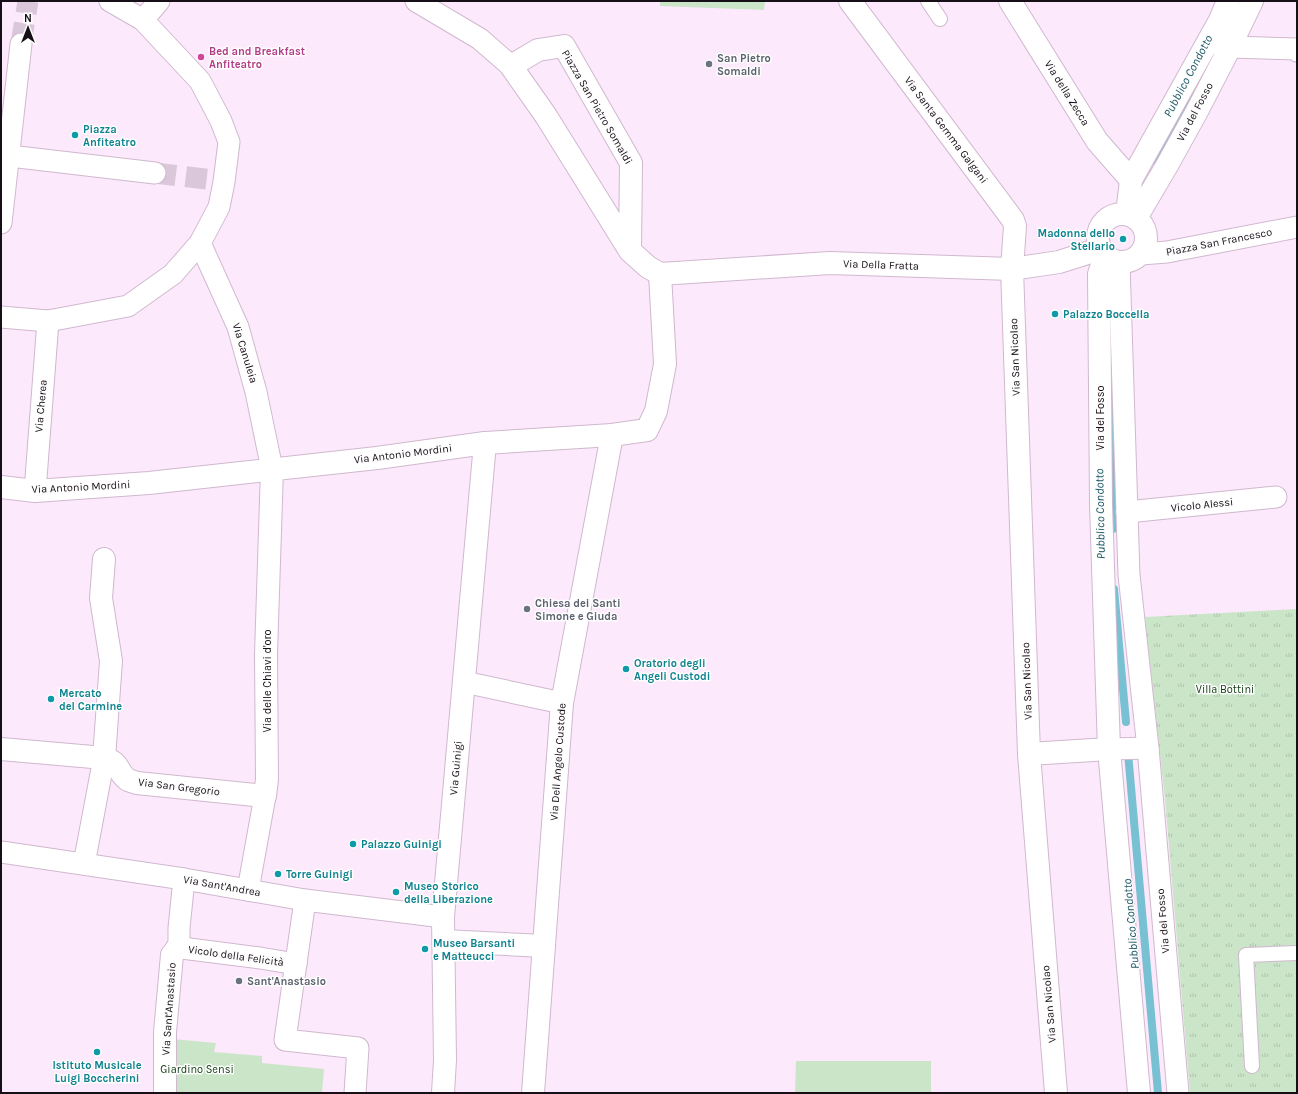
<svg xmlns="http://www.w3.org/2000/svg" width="1298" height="1094" viewBox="0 0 1298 1094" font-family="Karla,sans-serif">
<defs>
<pattern id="grass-tufts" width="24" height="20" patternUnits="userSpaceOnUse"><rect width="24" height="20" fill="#cbe5c9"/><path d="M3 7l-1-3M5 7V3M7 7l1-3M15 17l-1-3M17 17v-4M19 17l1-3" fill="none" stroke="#aec3ac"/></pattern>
</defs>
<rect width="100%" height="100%" fill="#fde9fc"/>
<!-- grass -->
<path fill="url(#grass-tufts)" d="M1297,609V1093H1190L1165,799L1145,617Z"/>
<!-- garden -->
<g fill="#cbe5c9">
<path d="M660,1H765L764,10L660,6Z"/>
<path d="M173,1039L216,1043L214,1052L262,1056V1063L324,1069L322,1093H171Z"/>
<path d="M796,1061H931V1093H795Z"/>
</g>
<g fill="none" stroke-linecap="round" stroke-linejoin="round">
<!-- stream -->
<g stroke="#78c1d3" stroke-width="8">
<path d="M1156,161L1204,74"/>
<path d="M1111,403L1113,529"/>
<path d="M1114,589L1126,722"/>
<path d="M1128,753L1158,1093"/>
</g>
<!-- pedestrian-tunnel -->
<g stroke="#dac8da" stroke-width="21" stroke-dasharray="21 10" stroke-linecap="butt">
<path d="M21,44L28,1"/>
<path d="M155,173L214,180"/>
</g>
<!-- service casing -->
<g stroke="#d0b8cf" stroke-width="16">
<g id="service">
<path d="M928,1L940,19"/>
<path d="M1252,1066L1246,955L1297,953"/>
</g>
</g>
<!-- pedestrian casing -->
<g stroke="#d0b8cf" stroke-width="23">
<g id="pedestrian">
<path d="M416,1L480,39L511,66"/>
<path d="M143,20L159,1"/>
<path d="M1214,43L1230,47L1297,49V51"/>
<path d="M1,155L155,173"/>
<path d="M1,223L21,44"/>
<path d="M200,243L238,327L256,392L272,469"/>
<path d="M1141,254L1167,252L1297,227"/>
<path d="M1119,263L1129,575L1148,748L1178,1093"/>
<path d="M1,317L48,321L128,306L173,274L200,243L219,207L224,182L229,142L221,121L200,81L143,20L110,1"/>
<path d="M35,491L48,321"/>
<path d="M1127,512L1276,497"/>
<path d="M464,682L562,703"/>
<path d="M1109,749L1148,748"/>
<path d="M1,852L184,879L305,900L443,917"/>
<path d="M84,864L104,758"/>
<path d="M248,890L265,796"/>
<path d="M305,900L285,1040L358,1048L355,1093"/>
<path d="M179,944L182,948L260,958L296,964"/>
<path d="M172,955L179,944V928L184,879"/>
</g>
</g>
<!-- minor casing -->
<g stroke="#d0b8cf" stroke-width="24">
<g id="minor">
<path d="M850,1L1013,220L1015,226L1012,269L1029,754L1056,1093"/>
<path d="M1010,1L1097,141L1131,180"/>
<circle cx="1122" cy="238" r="24"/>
<path d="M1127,214L1131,180L1220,20L1228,1"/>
<path d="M1136,218C1178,149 1218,74 1252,1"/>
<path d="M630,251L631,163L564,46L538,50L511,66L546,116L630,251L648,267L660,274"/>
<path d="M1105,256L1099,274L1101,505L1109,749L1139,1093"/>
<path d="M660,274L830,263L1012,269L1059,262L1100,249"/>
<path d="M1,487L35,491L149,483L377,458L485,443L612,435L647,430L656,411L665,364L660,274"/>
<path d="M104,559L101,598L111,661L104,758"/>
<path d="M1,749L104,758C122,763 116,772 128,780C131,781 134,782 137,783L265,796L267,779L266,654L272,469"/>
<path d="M1029,754L1109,749"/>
<path d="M444,941L544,946"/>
<path d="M165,1093V1032L172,955"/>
<path d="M443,1093L445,1060L443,917L485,443"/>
<path d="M533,1093L562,703L612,435"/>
</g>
</g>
<!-- service -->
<use href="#service" stroke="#fff" stroke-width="14"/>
<!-- pedestrian -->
<use href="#pedestrian" stroke="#fff" stroke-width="21"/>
<!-- minor -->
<use href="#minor" stroke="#fff" stroke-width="22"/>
</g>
<!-- markers -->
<circle fill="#d1479c" stroke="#fdfdfd" stroke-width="1.5" cx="201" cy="57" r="4"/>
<g fill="#6b7280" stroke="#fdfdfd" stroke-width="1.5">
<circle cx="709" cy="64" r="4"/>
<circle cx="527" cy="609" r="4"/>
<circle cx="239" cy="981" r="4"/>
</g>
<g fill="#0f9aa8" stroke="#fdfdfd" stroke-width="1.5">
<circle cx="75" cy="135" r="4"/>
<circle cx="1123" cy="239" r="4"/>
<circle cx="1055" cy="314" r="4"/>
<circle cx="626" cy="669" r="4"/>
<circle cx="51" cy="699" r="4"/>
<circle cx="353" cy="844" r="4"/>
<circle cx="278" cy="874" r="4"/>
<circle cx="396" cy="892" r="4"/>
<circle cx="425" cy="949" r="4"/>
<circle cx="97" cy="1052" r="4"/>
</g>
<g text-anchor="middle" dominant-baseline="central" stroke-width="3" stroke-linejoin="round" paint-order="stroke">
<!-- hotel labels -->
<g font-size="11" font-weight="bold" fill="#b23c85" stroke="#fdfdfd" text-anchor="start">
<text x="209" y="51">Bed and Breakfast<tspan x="209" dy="13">Anfiteatro</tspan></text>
</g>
<!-- worship labels -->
<g font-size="11" font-weight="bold" fill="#5b616d" stroke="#fdfdfd" text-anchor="start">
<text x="717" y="58">San Pietro<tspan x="717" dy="13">Somaldi</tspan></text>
<text x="535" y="603">Chiesa dei Santi<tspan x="535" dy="13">Simone e Giuda</tspan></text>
<text x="247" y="981">Sant'Anastasio</text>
</g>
<!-- street labels -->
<g font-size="11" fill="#170f17" stroke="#fdfdfd">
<text transform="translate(1067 93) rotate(58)">Via della Zecca</text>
<text transform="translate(597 107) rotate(60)">Piazza San Pietro Somaldi</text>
<text transform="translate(1195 112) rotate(-62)">Via del Fosso</text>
<text transform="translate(946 130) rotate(53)">Via Santa Gemma Galgani</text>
<text transform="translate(1219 242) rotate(-11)">Piazza San Francesco</text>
<text transform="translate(881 265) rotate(2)">Via Della Fratta</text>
<text transform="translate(245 353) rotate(73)">Via Canuleia</text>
<text transform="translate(1015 357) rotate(-92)">Via San Nicolao</text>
<text transform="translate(41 406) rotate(-85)">Via Cherea</text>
<text transform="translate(1100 418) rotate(-90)">Via del Fosso</text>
<text transform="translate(403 454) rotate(-7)">Via Antonio Mordini</text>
<text transform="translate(81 487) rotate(-3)">Via Antonio Mordini</text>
<text transform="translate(1202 505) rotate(-6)">Vicolo Alessi</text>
<text transform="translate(267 681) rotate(-90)">Via delle Chiavi d'oro</text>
<text transform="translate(1027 681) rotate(-92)">Via San Nicolao</text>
<text transform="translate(558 762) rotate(-86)">Via Dell Angelo Custode</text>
<text transform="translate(456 768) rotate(-85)">Via Guinigi</text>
<text transform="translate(179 787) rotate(7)">Via San Gregorio</text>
<text transform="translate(222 886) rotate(10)">Via Sant'Andrea</text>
<text transform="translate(1163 921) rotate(-95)">Via del Fosso</text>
<text transform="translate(236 956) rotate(8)">Vicolo della Felicità</text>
<text transform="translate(1049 1004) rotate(-95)">Via San Nicolao</text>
<text transform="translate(169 1009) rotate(-86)">Via Sant'Anastasio</text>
</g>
<!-- culture labels -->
<g font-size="11" font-weight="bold" fill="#0d838f" stroke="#fdfdfd" text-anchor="start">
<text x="83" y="129">Piazza<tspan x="83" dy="13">Anfiteatro</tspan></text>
<text x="1115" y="233" text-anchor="end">Madonna dello<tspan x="1115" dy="13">Stellario</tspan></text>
<text x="1063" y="314">Palazzo Boccella</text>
<text x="634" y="663">Oratorio degli<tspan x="634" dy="13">Angeli Custodi</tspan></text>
<text x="59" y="693">Mercato<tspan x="59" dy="13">del Carmine</tspan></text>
<text x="361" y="844">Palazzo Guinigi</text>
<text x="286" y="874">Torre Guinigi</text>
<text x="404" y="886">Museo Storico<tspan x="404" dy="13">della Liberazione</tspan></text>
<text x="433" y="943">Museo Barsanti<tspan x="433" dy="13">e Matteucci</tspan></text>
<text x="97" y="1065" text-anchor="middle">Istituto Musicale<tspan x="97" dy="13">Luigi Boccherini</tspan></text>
</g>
<!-- park labels -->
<g font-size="11" fill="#0d3a0e" stroke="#fdfdfd">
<text x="1225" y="689">Villa Bottini</text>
<text x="197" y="1069">Giardino Sensi</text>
</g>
<!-- water labels -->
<g font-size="12" font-style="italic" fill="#1a5765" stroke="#fdfdfd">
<text transform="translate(1188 76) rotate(-62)">Pubblico Condotto</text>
<text transform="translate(1100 514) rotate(-91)">Pubblico Condotto</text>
<text transform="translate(1131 924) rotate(-95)">Pubblico Condotto</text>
</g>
</g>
<!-- border -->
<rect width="1298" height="1094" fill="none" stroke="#170f17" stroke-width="4"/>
<!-- north arrow -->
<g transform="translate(28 28)" stroke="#fdfdfd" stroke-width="3" paint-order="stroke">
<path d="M0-3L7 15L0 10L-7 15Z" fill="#170f17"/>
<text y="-6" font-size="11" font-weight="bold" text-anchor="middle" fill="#170f17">N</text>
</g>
</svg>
